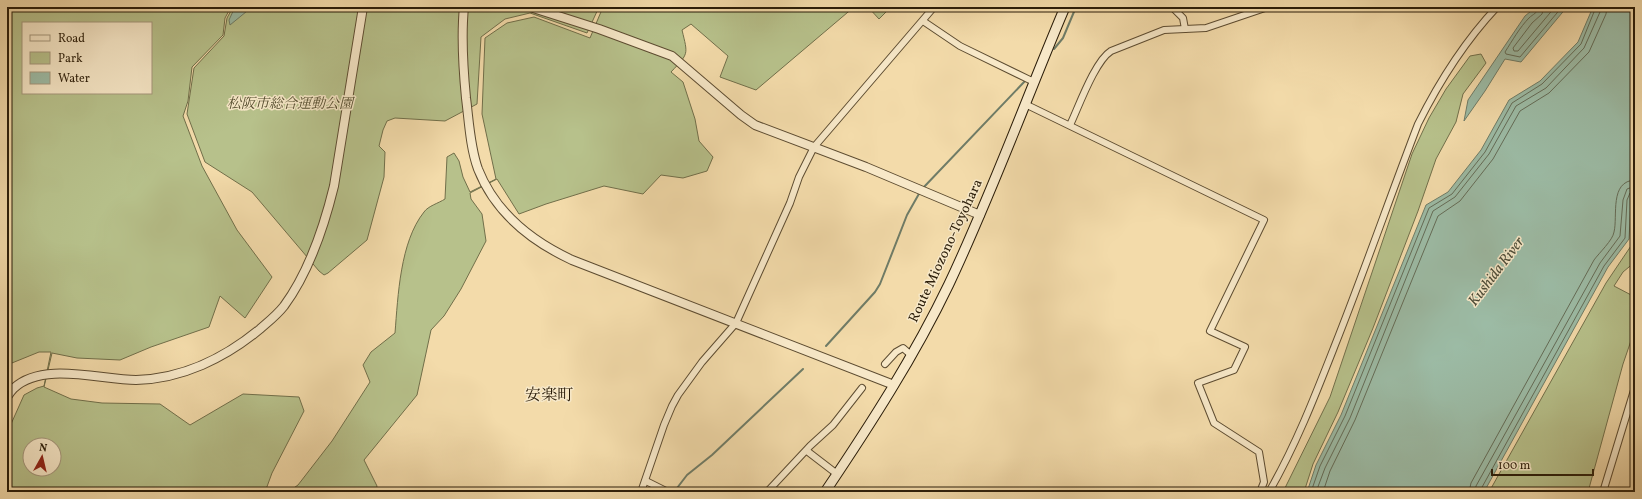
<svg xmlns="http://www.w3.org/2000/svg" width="1642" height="499" viewBox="0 0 1642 499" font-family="Vollkorn,'Noto Serif JP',serif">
<rect width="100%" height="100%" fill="#f3dbaa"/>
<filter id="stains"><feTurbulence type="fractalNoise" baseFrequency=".005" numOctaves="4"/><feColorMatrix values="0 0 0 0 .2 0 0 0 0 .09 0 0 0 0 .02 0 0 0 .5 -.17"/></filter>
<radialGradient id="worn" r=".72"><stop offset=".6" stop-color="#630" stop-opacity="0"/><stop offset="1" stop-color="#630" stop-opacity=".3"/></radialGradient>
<!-- green -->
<g fill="#b7c18b" stroke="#716f4a" fill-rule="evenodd">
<path d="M13,7H231L225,18L223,35L192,67L188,101L183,116L202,166L237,230L272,277L245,318L220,296L209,327L151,347L120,360L77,358L52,353L44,387L71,399L102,403L160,404L190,425L243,394L299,397L304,411L272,473L265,492H7V433L24,395L37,388L44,386L51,352H39L7,365V27ZM23,23H151V93H23ZM30,445H54V469H30Z"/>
<path d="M233,7H599L587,33L530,13L505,19L481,37L477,104L445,121L395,118L387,121L383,130L379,146L385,152L384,177L367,240L328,273L324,275L319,271L252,192L205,162L187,114L194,68L224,36L227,18Z"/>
<path d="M603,7H854L756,90L720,77L728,56L691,24L682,30C688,55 689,53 671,72L683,82L695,119L699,141L713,157L707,171L683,178L661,175L643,194L604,186L546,204L519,214L497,179L470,193L471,199L482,214L486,241L461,289L444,316L431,330L417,395L364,460L377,486L376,492H288L298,485L332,441L370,382L363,365L371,352L395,333C398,296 400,242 424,212C428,206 439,203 445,199L447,157L454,153L459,161L463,177L470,192L496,179L482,114L485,38L507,23L534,17L590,38Z"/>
<path d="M868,7H891L879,19Z"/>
<path d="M1481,54L1486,63L1463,94L1456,122L1436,159L1418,211L1373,328L1338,412L1313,464L1304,492H1283L1330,397L1412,154L1429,118L1446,89L1470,56Z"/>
<path d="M1635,240V262L1623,272L1614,286L1635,297V329L1623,364L1588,492H1489L1606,283Z"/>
</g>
<!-- water -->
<g fill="#9cbba5" stroke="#6f7c67">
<path d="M235,7H252L230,25L229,20Z"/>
<path d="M1536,7H1567L1521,62L1505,59L1485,91L1464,121L1468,100L1525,16Z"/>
<path d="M1593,7H1635V189L1631,201L1629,239L1608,267L1484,492H1307L1316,465L1341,415L1426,205L1448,192L1481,150L1509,100L1540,81L1578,42Z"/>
</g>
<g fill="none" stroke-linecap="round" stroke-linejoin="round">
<!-- shore -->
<g stroke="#646c57" stroke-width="1">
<path d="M1539,7C1538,13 1533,14 1529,18C1520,27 1512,41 1505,52L1506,54L1520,57L1562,7"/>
<path d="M1544,7L1542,14L1532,23L1513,48L1514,51H1518L1555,7"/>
<path d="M1311,492L1320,466L1345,416L1429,208L1452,194L1485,152L1512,103L1542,84L1581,44L1596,7"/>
<path d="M1316,492L1325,468L1350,418L1433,211L1455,197L1489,154L1516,106L1546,88L1584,48L1600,12L1601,7"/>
<path d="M1323,492L1330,471L1355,420L1438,216L1460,201L1493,159L1520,111L1549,93L1589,52L1606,14L1607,7"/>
<path d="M1469,492L1471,483L1594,260C1599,253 1613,240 1614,232C1618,216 1609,181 1635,180"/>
<path d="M1475,492L1476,486L1600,263L1620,236L1623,200L1627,189L1635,186"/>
<path d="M1480,492L1481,489L1604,266L1625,238L1627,200L1630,193L1635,191"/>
</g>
<!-- stream -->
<g stroke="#6f7c67" stroke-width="2">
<path d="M1054,49L1063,38L1076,7"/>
<path d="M923,188L1025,81"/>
<path d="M826,346L875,292L880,284L907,215L920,192"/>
<path d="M674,492L687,475L712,455L803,369"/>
</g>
<!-- minor casing -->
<g stroke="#5d4c31" stroke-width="8">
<g id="minor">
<path d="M1172,7L1183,18L1185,29"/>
<path d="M923,21L960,46L1034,82"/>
<path d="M1025,104L1264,220L1210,331L1245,347L1234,370L1198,383L1214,423L1259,452L1264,482L1260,492"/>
<path d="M1070,125C1079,106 1095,61 1111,51L1164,30L1206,28L1268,7"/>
<path d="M885,364L896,352L903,348L911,355"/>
<path d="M807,451L837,474"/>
<path d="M646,481L668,492"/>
<path d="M641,492L664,425L672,406L678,395L702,362L736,323L790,203L799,177L814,147L934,7"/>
<path d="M767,492L810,446L833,425L862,388"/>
<path d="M1269,492C1296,445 1315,396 1335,345C1364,272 1390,197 1418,124C1439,82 1465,41 1497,7"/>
<path d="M1603,492L1635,387"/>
</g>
</g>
<!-- tertiary casing -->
<g stroke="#5d4c31" stroke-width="10">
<g id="tertiary">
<path d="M464,7C461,37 463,67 466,98C469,121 470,147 478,169C495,212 531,241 572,260L894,385"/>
<path d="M530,7L599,29L672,56L741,115L755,125L866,167L980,215"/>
<path d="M7,8V7"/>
<path d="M7,397C9,394 12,390 14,388C43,361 101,380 136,380C182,379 225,358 260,329C268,322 277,315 284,306C309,272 324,227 334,186L363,7"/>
</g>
</g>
<!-- secondary casing -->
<g stroke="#2b1d09" stroke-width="11">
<path id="secondary" d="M825,492C870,425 914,357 949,284C992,193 1026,99 1065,7"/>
</g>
<!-- minor -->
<use href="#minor" stroke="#f7e8c8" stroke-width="6"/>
<!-- tertiary -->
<use href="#tertiary" stroke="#f7e8c8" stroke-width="8"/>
<!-- secondary -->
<use href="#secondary" stroke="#f7e8c8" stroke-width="9"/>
</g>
<g text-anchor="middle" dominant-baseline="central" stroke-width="3" stroke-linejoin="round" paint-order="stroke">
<!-- park labels -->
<g font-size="14" font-style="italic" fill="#554e30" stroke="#f7e8c8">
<text x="290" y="104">松阪市総合運動公園</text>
</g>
<!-- street labels -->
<g font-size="14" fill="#2b1d09" stroke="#f7e8c8">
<text transform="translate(946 251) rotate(-65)">Route Miozono-Toyohara</text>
</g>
<!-- water labels -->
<g font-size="15" font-style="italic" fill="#4d4c38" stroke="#f7e8c8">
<text transform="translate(1497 272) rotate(-53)">Kushida River</text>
</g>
<!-- quarter labels -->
<g font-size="16" fill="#2b1d09" stroke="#f7e8c8">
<text x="549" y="396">安楽町</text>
</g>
</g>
<!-- margin -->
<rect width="1642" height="499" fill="none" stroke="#f3dbaa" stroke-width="24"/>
<rect x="8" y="8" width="1626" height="483" fill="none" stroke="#2b1d09" stroke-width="2"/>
<rect x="12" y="12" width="1618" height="475" fill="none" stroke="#2b1d09"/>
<!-- legend -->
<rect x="22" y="22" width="130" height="72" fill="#f7e8c8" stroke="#a5977c"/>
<rect x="30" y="35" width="20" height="6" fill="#f7e8c8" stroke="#a5977c"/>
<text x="58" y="42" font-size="12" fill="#2b1d09">Road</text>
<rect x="30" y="52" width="20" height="12" fill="#b7c18b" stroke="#a5977c"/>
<text x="58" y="62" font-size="12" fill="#2b1d09">Park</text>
<rect x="30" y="72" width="20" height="12" fill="#9cbba5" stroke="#a5977c"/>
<text x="58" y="82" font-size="12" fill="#2b1d09">Water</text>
<!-- north arrow -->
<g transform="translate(42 457) rotate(8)"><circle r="19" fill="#f7e8c8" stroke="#a5977c"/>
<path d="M0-3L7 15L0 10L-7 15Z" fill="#8f2418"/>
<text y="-6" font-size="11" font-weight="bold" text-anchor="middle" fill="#2b1d09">N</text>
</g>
<!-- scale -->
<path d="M1492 469v6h101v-6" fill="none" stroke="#2b1d09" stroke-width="2"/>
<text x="1498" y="469" font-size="12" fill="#2b1d09" stroke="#f7e8c8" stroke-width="3" paint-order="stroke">100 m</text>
<rect width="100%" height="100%" filter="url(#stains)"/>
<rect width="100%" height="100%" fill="url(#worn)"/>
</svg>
